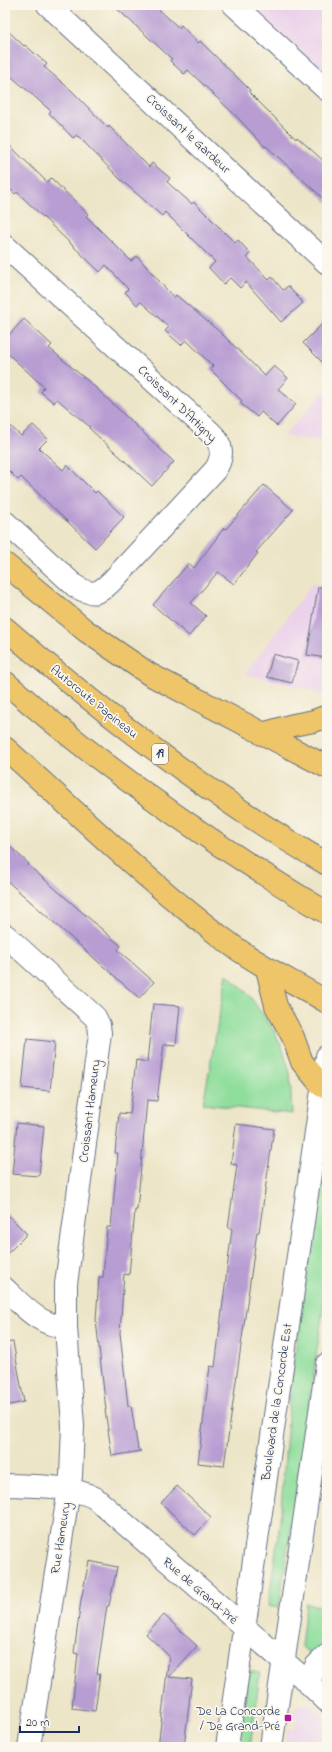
<svg xmlns="http://www.w3.org/2000/svg" width="332" height="1752" viewBox="0 0 332 1752" font-family="'Indie Flower',sans-serif">
<rect width="100%" height="100%" fill="#fbf7ec"/>
<filter id="ink" filterUnits="userSpaceOnUse"><feTurbulence type="fractalNoise" baseFrequency=".025" numOctaves="2"/><feDisplacementMap in="SourceGraphic" scale="8" xChannelSelector="R" yChannelSelector="G"/><feConvolveMatrix kernelMatrix="1 2 1 2 8 2 1 2 1" color-interpolation-filters="sRGB"/></filter>
<filter id="wash" filterUnits="userSpaceOnUse"><feTurbulence type="fractalNoise" baseFrequency=".012" numOctaves="4" result="noise"/><feDisplacementMap in="SourceGraphic" scale="16" xChannelSelector="R" yChannelSelector="G"/><feGaussianBlur stdDeviation="0.9" result="paint"/><feColorMatrix in="noise" values="0 0 0 0 0 0 0 0 0 0 0 0 0 0 0 0 0 1.4 0 .05"/><feComposite in="paint" operator="in"/></filter>
<g filter="url(#wash)">
<rect width="100%" height="100%" fill="#ede5c7"/>
<!-- built -->
<g fill="#ebd1eb">
<path d="M230,5H327V86Z"/>
<path d="M327,388V442L284,436Z"/>
<path d="M312,584L327,585V692L321,695L310,690L245,674Z"/>
<path d="M308,1702L327,1720V1747H285L288,1728L294,1730L297,1718L290,1716L291,1713L295,1707L300,1704L305,1705Z"/>
</g>
<!-- green -->
<g fill="#90de9c" stroke="#56867d">
<path d="M227,974L249,995L274,1031L283,1050L290,1073L292,1114L203,1104Z"/>
<path d="M327,1135V1282L279,1608L268,1606L280,1522L291,1380Z"/>
<path d="M306,1604L327,1607V1670L301,1646Z"/>
<path d="M249,1671L260,1673L250,1747H237Z"/>
</g>
<g id="blocks">
<!-- building -->
<g fill="#b89dd3">
<path d="M113,5H154L179,28L181,25L198,43L200,41L250,90L249,92L296,139L297,137L327,164V202L266,146L265,147L238,118L188,70L184,74L170,61L172,59Z"/>
<path d="M5,28L24,46L25,45L47,64L44,67L72,91L108,128L109,126L149,167L152,163L170,178L167,182L192,204L194,202L235,243L238,240L250,253L247,257L269,280L272,277L283,290L288,286L303,303L281,322L246,282L240,288L230,278L224,284L209,268L215,262L165,212L162,216L120,179L77,135L73,138L49,113L51,111L5,71Z"/>
<path d="M5,141L47,182L51,178L88,214L86,216L131,261L137,256L174,298L176,295L221,333L265,376L274,366L288,378L278,389L296,404L277,426L261,412L257,417L240,403L242,401L210,369L213,366L186,340L181,345L165,331L169,327L141,302L137,305L125,292L128,289L106,265L100,272L17,192L15,194L5,184Z"/>
<path d="M24,319L52,345L49,348L95,387L174,462L152,486L89,428L90,427L57,399L54,403L41,392L44,387L5,351V339Z"/>
<path d="M327,319V367L303,343Z"/>
<path d="M5,421L21,436L33,425L48,439L39,448L63,470L67,465L95,493L97,491L124,517L95,548L21,477L18,480L5,467Z"/>
<path d="M264,485L293,510L256,552L258,553L234,584L218,572L191,603L206,616L189,636L153,605L189,563L194,568L224,528L226,529Z"/>
<path d="M318,587H327V658L307,655Z"/>
<path d="M273,654L298,661L292,683L267,677Z"/>
<path d="M5,842L29,864L28,865L121,946L118,950L154,982L139,998L5,879Z"/>
<path d="M153,1004L180,1006L176,1045L164,1044L157,1101L147,1100L137,1210H135L129,1275L124,1274L120,1333L128,1406H131L138,1449L141,1451L112,1456L105,1410H106L96,1320L99,1277H103L107,1227H111L118,1153H115L119,1113L130,1114L136,1060L147,1062Z"/>
<path d="M27,1039L55,1042L50,1091L22,1088Z"/>
<path d="M17,1123L44,1126L39,1176L12,1174Z"/>
<path d="M236,1124L274,1129L259,1232H257L224,1466L198,1463L210,1366L215,1367L232,1229L228,1228L237,1165L231,1164Z"/>
<path d="M5,1212L27,1234L5,1256Z"/>
<path d="M13,1342L24,1402L5,1406V1343Z"/>
<path d="M177,1486L211,1517L195,1535L161,1503Z"/>
<path d="M89,1561L117,1567L109,1606H107L97,1673L100,1674L95,1711L72,1708L78,1654L74,1653L81,1600Z"/>
<path d="M164,1615L197,1646L169,1677L192,1679L184,1747H158L169,1656L146,1634Z"/>
</g>
</g>
</g>
<g filter="url(#ink)">
<use href="#blocks" fill-opacity="0" stroke="#646f83" stroke-width="1"/>
<g fill="none" stroke-linecap="round" stroke-linejoin="round">
<!-- minor casing -->
<g stroke="#646f83" stroke-width="24">
<g id="minor">
<path d="M48,5L327,263"/>
<path d="M234,5L327,90"/>
<path d="M5,246L211,433C223,444 224,457 215,470L113,580C99,594 93,597 75,586L5,522"/>
<path d="M5,935L95,1017L99,1025L100,1033L66,1284V1327L73,1426L71,1476L29,1747"/>
<path d="M5,1289C23,1306 40,1326 66,1327"/>
<path d="M5,1485C32,1486 71,1485 95,1498L303,1678L327,1701"/>
<path d="M308,1683L316,1666L326,1656"/>
<path d="M227,1747L327,1056"/>
<path d="M271,1747L327,1364"/>
</g>
</g>
<!-- highway casing -->
<g stroke="#646f83" stroke-width="24">
<g id="highway">
<path d="M5,564L86,631L149,674L327,767"/>
<path d="M5,628C106,716 211,797 327,864"/>
<path d="M5,682C105,769 213,845 327,913"/>
<path d="M262,734L293,725L314,721L327,716"/>
<path d="M5,748C80,815 152,887 233,946C263,968 296,983 327,1002"/>
<path d="M267,969L276,1006L293,1037L302,1062L322,1086"/>
</g>
</g>
<!-- minor -->
<use href="#minor" stroke="#fff" stroke-width="22"/>
<!-- highway -->
<use href="#highway" stroke="#eec569" stroke-width="22"/>
</g>
</g>
<!-- markers -->
<rect fill="#b5179e" stroke="#fbf7ec" stroke-width="1.5" x="284" y="1714" width="8" height="8" rx="2"/>
<g text-anchor="middle" dominant-baseline="central" stroke-width="3.5" stroke-linejoin="round" paint-order="stroke">
<!-- shield labels -->
<rect fill="#fbf7ec" stroke="#5e6b89" stroke-width="1" x="152" y="744" width="16" height="20" rx="3"/>
<g font-size="12" font-weight="bold" fill="#1b2f5e">
<text x="160" y="754">19</text>
</g>
<!-- street labels -->
<g font-size="13" fill="#1b2f5e" stroke="#fbf7ec">
<text transform="translate(188 134) rotate(43)">Croissant le Gardeur</text>
<text transform="translate(177 404) rotate(44)">Croissant D'Artigny</text>
<text transform="translate(94 702) rotate(39)">Autoroute Papineau</text>
<text transform="translate(90 1111) rotate(-83)">Croissant Hameury</text>
<text transform="translate(277 1402) rotate(-82)">Boulevard de la Concorde Est</text>
<text transform="translate(61 1538) rotate(-81)">Rue Hameury</text>
<text transform="translate(200 1591) rotate(41)">Rue de Grand-Pré</text>
</g>
<!-- poi labels -->
<g font-size="13" fill="#1b2f5e" stroke="#fbf7ec" text-anchor="end">
<text x="280" y="1711">De La Concorde<tspan x="280" dy="15">/ De Grand-Pré</tspan></text>
</g>
</g>
<!-- margin -->
<rect width="332" height="1752" fill="none" stroke="#fbf7ec" stroke-width="20"/>
<!-- scale -->
<path d="M20 1726v6h59v-6" fill="none" stroke="#1b2f5e" stroke-width="2"/>
<text x="26" y="1726" font-size="12" fill="#1b2f5e" stroke="#fbf7ec" stroke-width="3" paint-order="stroke">20 m</text>
</svg>
